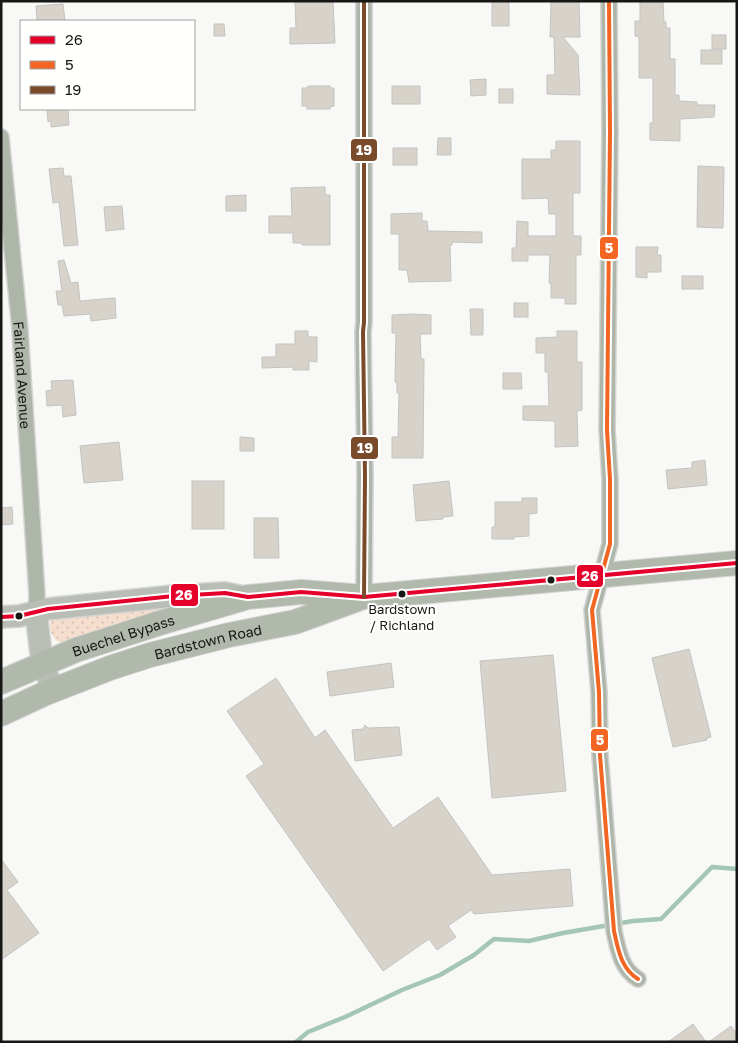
<svg xmlns="http://www.w3.org/2000/svg" width="738" height="1043" viewBox="0 0 738 1043" font-family="'Golos Text',sans-serif">
<defs>
<pattern id="grass-dots" width="8" height="8" patternUnits="userSpaceOnUse" patternTransform="scale(1.25)"><rect width="8" height="8" fill="#f6dece"/><path d="M2 2h.1M6 6h.1" fill="none" stroke="#d2beb0" stroke-width="1.8" stroke-linecap="round"/></pattern>
</defs>
<rect width="100%" height="100%" fill="#f8f9f6"/>
<!-- grass -->
<path fill="url(#grass-dots)" d="M173,606L171,609L63,643C51,641 49,628 51,618Z"/>
<g fill="none" stroke-linecap="round" stroke-linejoin="round">
<!-- stream -->
<path stroke="#a3c6b5" stroke-width="4.5" d="M296,1042L308,1032L345,1017L402,990L440,975L474,955L494,939L529,941L563,933L633,921L661,919L712,867L737,869"/>
</g>
<!-- building -->
<g fill="#d8d3ca" stroke="#c3c3c1">
<path d="M295,1H333L335,43L290,44V28H296Z"/>
<rect x="492" y="1" width="17" height="25"/>
<path d="M551,1H579L580,37H563L578,55L580,95L547,94V75H555L554,37H550Z"/>
<path d="M640,1H663L664,22H666V28H670V59H675V95H679V101L697,102V105H715L714,117L680,119V141L650,140V123H653V78H639V37L635,36V21H640Z"/>
<path d="M63,4L65,21H37L36,6Z"/>
<path d="M214,24H224L225,36H214Z"/>
<rect x="712" y="35" width="14" height="14"/>
<rect x="701" y="50" width="21" height="14"/>
<path d="M486,79V95L471,96L470,80Z"/>
<path d="M308,86H330V88H334V106L330,107V109H307V106H302V88H307Z"/>
<rect x="392" y="86" width="28" height="18"/>
<rect x="499" y="89" width="14" height="14"/>
<path d="M47,109H68L69,125L51,127V121L48,122Z"/>
<path d="M438,138H451V155H437Z"/>
<path d="M556,141H580V193H573V236H581V255H576V304H565V298H551V283H549L550,255H528V261H512V248H516L517,221L528,222V236H556V214H549L548,198L522,199V159H551V150H556Z"/>
<rect x="393" y="148" width="24" height="17"/>
<path d="M698,166L724,167L723,228L697,227Z"/>
<path d="M63,168L64,176H71L78,245L64,246L59,202L53,203L49,169Z"/>
<path d="M325,187V195H330V245H302V243H293V233H269V216H292L291,188Z"/>
<path d="M246,195V211H226V196Z"/>
<path d="M122,206L124,229L106,231L104,207Z"/>
<path d="M422,213V221H427L428,231L482,232V243L452,242V245H450L451,281L409,282L407,270H399V234H391V214Z"/>
<path d="M636,247H658L657,255H661V272H647V278L636,277Z"/>
<path d="M64,260L71,283L78,282L80,301L115,298L116,318L91,321L90,314L64,316L62,305H58L56,291H62L58,261Z"/>
<rect x="682" y="276" width="21" height="13"/>
<rect x="514" y="303" width="14" height="14"/>
<path d="M470,309H483V335H471Z"/>
<path d="M412,314L431,315V334H420L421,359H424L423,458H392V437H398L399,393H397V382H395L396,333H392V315Z"/>
<path d="M295,331H308V337H317V362L309,361V370H293V367L262,368V357H276V344H295Z"/>
<path d="M557,331H577V362H582V410L577,411L578,446L555,447V421L523,420V406H549L548,372H545V353H536V338L557,337Z"/>
<path d="M503,373H521L522,389H503Z"/>
<path d="M73,380L76,415L63,417L62,405L47,406L46,391L52,390L51,381Z"/>
<path d="M240,437L254,438V451H240Z"/>
<path d="M119,442L123,480L84,483L80,446Z"/>
<path d="M705,460L707,485L668,489L666,470L692,468V462Z"/>
<rect x="192" y="481" width="32" height="48"/>
<path d="M449,481L453,516L443,517V519L416,521L413,485Z"/>
<path d="M522,498H537V513L529,514V536L514,537V539H492V527H495V502H522Z"/>
<path d="M12,507L13,524L1,525V508Z"/>
<path d="M254,518H278L279,558H254Z"/>
<path d="M689,649L711,737L707,738V740L673,747L652,658Z"/>
<path d="M553,655L566,791L492,798L480,661Z"/>
<path d="M391,663L394,687L330,696L327,672Z"/>
<path d="M276,678L315,738L325,730L393,828L438,797L492,875L570,869L573,906L474,914L471,910L448,926L456,937L437,950L429,939L383,971L246,776L264,764L227,711Z"/>
<path d="M365,725L368,728L399,727L402,755L355,761L352,730L363,729Z"/>
<path d="M1,859L18,882L7,890L39,933L1,960Z"/>
<path d="M693,1024L706,1042H668Z"/>
<path d="M731,1026L737,1034V1042H709Z"/>
</g>
<g fill="none" stroke-linecap="round" stroke-linejoin="round">
<!-- minor casing -->
<g stroke="#d4d4d3" stroke-width="18">
<g id="minor">
<path d="M364,1V322L363,332L365,476L364,597"/>
<path d="M609,1L610,132L607,430L610,479V544L592,610L599,692L600,755L614,931C618,949 621,969 638,979"/>
<path id="s1" d="M1,137L20,330L37,595L36,612"/>
</g>
</g>
<!-- secondary casing -->
<g stroke="#d4d4d3" stroke-width="24">
<g id="secondary">
<path d="M36,612L41,654L52,690"/>
<path d="M1,617L19,616L48,609L174,596L225,593L244,597"/>
</g>
</g>
<!-- primary casing -->
<g stroke="#d4d4d3" stroke-width="26">
<g id="primary">
<path id="s2" d="M1,682L76,650L163,622L248,597L301,592L364,597L737,563"/>
<path id="s3" d="M1,714L46,693L110,668L150,655L229,635L295,622L358,599"/>
</g>
</g>
<!-- minor -->
<use href="#minor" stroke="#aeb6aa" stroke-width="15"/>
<!-- secondary -->
<use href="#secondary" stroke="#b8beb5" stroke-width="21"/>
<!-- primary -->
<use href="#primary" stroke="#b1b8ac" stroke-width="24"/>
<!-- bus-1 casing -->
<g stroke="#fffffe" stroke-width="8">
<path id="bus-1" d="M1,617L19,616L48,609L174,596L225,593L248,597L301,592L364,597L737,563"/>
</g>
<!-- bus-2 casing -->
<g stroke="#fffffe" stroke-width="8">
<path id="bus-2" d="M609,1L610,132L607,430L610,479V544L592,610L599,692L600,755L614,931C618,949 621,969 638,979"/>
</g>
<!-- bus-3 casing -->
<g stroke="#fffffe" stroke-width="8">
<path id="bus-3" d="M364,1V322L363,332L365,476L364,597"/>
</g>
<!-- bus-1 -->
<use href="#bus-1" stroke="#e4002b" stroke-width="4"/>
<!-- bus-2 -->
<use href="#bus-2" stroke="#f26522" stroke-width="4"/>
<!-- bus-3 -->
<use href="#bus-3" stroke="#7a4b2a" stroke-width="4"/>
</g>
<!-- markers -->
<g fill="#171715" stroke="#fffffe" stroke-width="2">
<circle cx="551" cy="580" r="4.5"/>
<circle cx="402" cy="594" r="4.5"/>
<circle cx="19" cy="616" r="4.5"/>
</g>
<g text-anchor="middle" dominant-baseline="central" stroke-width="4" stroke-linejoin="round" paint-order="stroke">
<!-- bus labels -->
<g font-size="13" fill="#171715" stroke="#fffffe">
<text x="402" y="609">Bardstown<tspan x="402" dy="16">/ Richland</tspan></text>
</g>
<!-- street labels -->
<g font-size="14" fill="#171715" stroke="#fffffe">
<text stroke="none"><textPath href="#s1" startOffset="239">Fairland Avenue</textPath></text>
<text stroke="none"><textPath href="#s2" startOffset="131">Buechel Bypass</textPath></text>
<text stroke="none"><textPath href="#s3" startOffset="220">Bardstown Road</textPath></text>
</g>
</g>
<g stroke="#fffffe" stroke-width="2">
<rect x="350" y="138" width="28" height="24" rx="5" fill="#7a4b2a"/>
<rect x="599" y="236" width="20" height="24" rx="5" fill="#f26522"/>
<rect x="350" y="436" width="29" height="24" rx="5" fill="#7a4b2a"/>
<rect x="576" y="564" width="28" height="24" rx="5" fill="#e4002b"/>
<rect x="170" y="583" width="29" height="24" rx="5" fill="#e4002b"/>
<rect x="590" y="728" width="19" height="24" rx="5" fill="#f26522"/>
</g>
<g font-size="14" text-anchor="middle" font-weight="bold" fill="#fff">
<text x="364" y="155">19</text>
<text x="609" y="253">5</text>
<text x="365" y="453">19</text>
<text x="590" y="581">26</text>
<text x="184" y="600">26</text>
<text x="600" y="745">5</text>
</g>
<!-- border -->
<rect width="738" height="1043" fill="none" stroke="#171715" stroke-width="5"/>
<!-- legend -->
<rect x="20" y="20" width="175" height="90" fill="#fffffe" stroke="#a2a2a1"/>
<rect x="30" y="36" width="25" height="8" fill="#e4002b" stroke="#a2a2a1"/>
<text x="65" y="45" font-size="15" fill="#171715">26</text>
<rect x="30" y="61" width="25" height="8" fill="#f26522" stroke="#a2a2a1"/>
<text x="65" y="70" font-size="15" fill="#171715">5</text>
<rect x="30" y="86" width="25" height="8" fill="#7a4b2a" stroke="#a2a2a1"/>
<text x="65" y="95" font-size="15" fill="#171715">19</text>
</svg>
